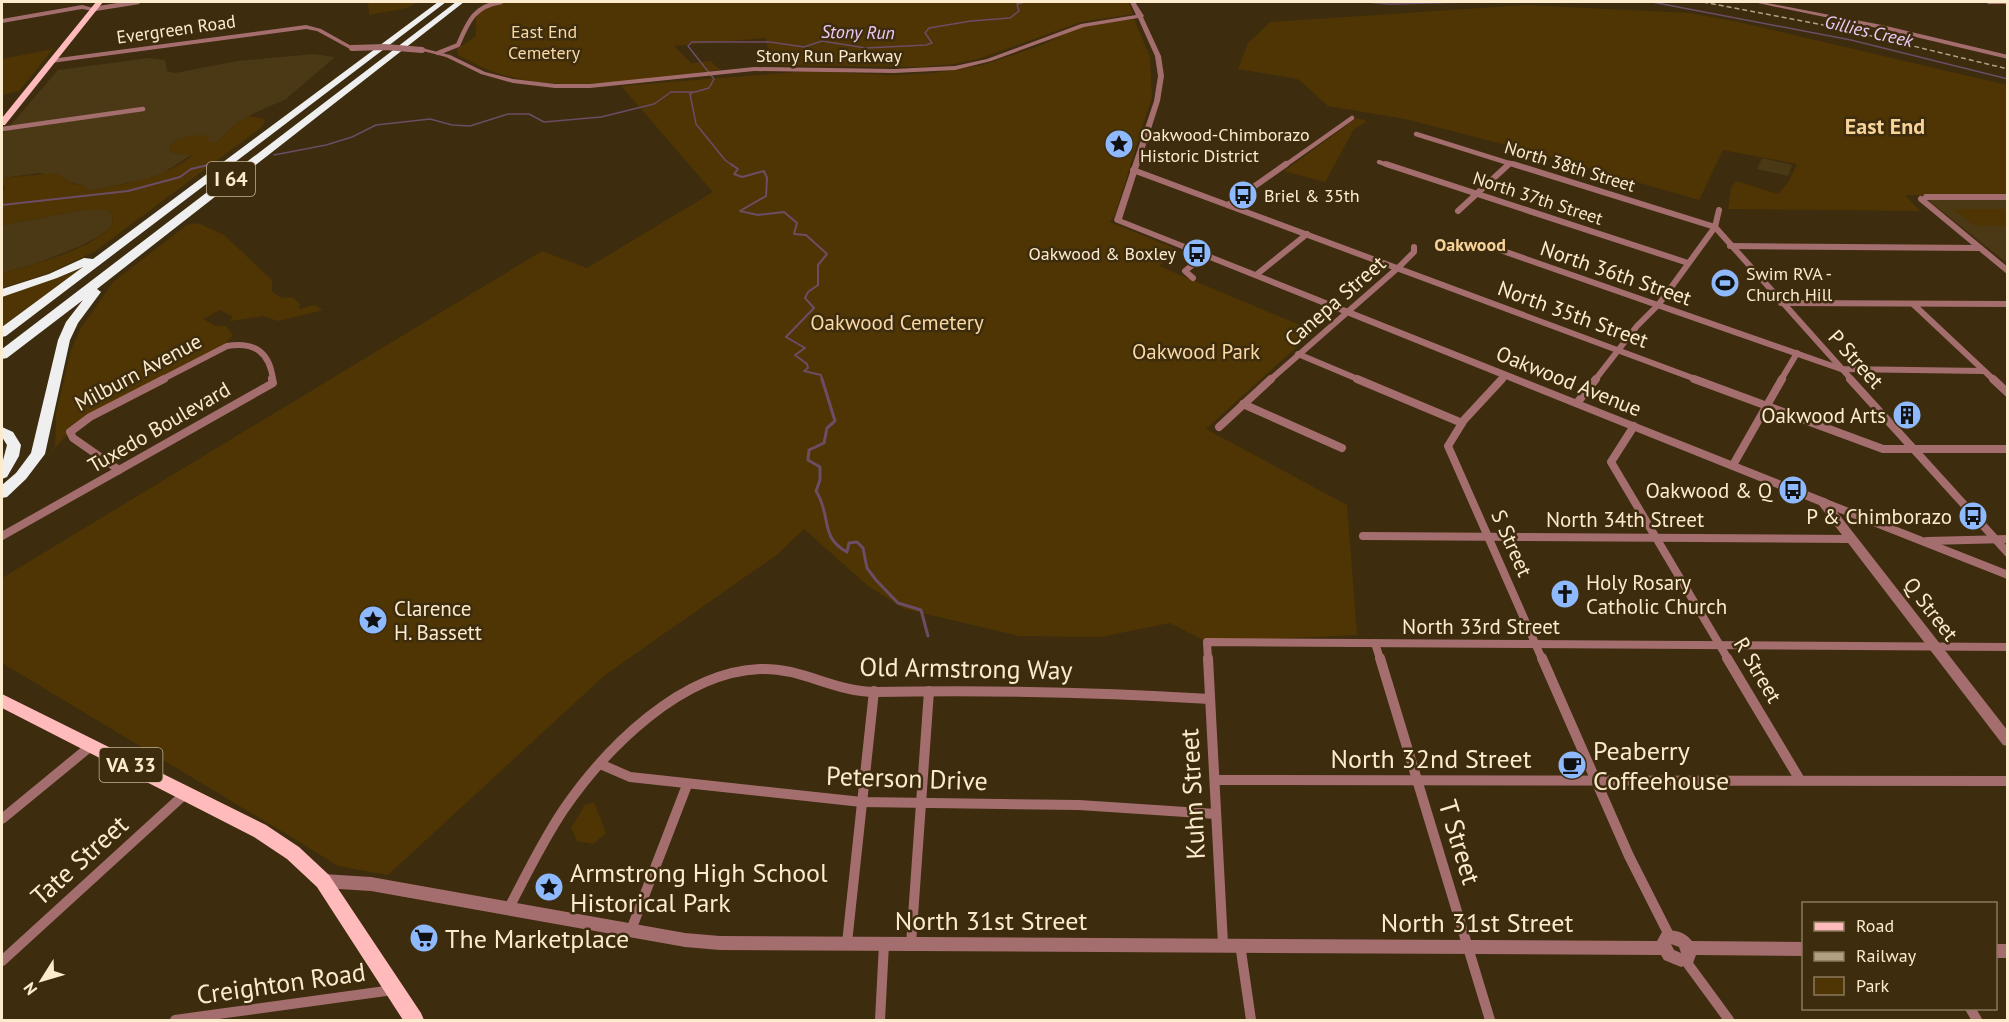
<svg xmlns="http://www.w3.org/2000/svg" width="2009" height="1022" viewBox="0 0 2009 1022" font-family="'PT Sans',sans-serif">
<rect width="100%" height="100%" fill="#3d2c0e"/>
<!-- built -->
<g fill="#4b3815">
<path d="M314,54L335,57L286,99L248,116L233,126L218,142H208V140L189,136L177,140L171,145L169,150L172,153L193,154L163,173L147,179L88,191L84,186L40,173L2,178V135L58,70L149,58L165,60L167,71L175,73L237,61Z"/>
<path d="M1762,158L1792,165L1788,176L1757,169Z"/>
<path d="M1928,200H2007V263Z"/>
<path d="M84,210H108L112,215V226L100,236L78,247L38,263L2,273V225Z"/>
</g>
<!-- green -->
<g fill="#4e3503">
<path d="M368,2H417L407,8L369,15Z"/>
<path d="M511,2H1128L1133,14L1081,22L981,58L955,64L920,67L773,65L765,38L674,46L691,63L711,61L720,70C649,78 571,95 500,74C485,70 472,62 458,55L457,49L476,36V17C480,12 484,8 491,7V4Z"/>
<path d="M1526,5L1690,13L1743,23L2007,85V195H1905L1920,211L1728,209L1731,188L1736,181L1778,194L1789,181L1797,164L1723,150L1699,200L1522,149L1405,119L1328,106L1298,79L1238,69L1248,43L1270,22Z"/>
<path d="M1134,19L1150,57L1152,97L1115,214L1110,222L1178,250L1159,266L1314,331L1206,429L1347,505L1357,635L1207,642L1170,623L1101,637L1019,636L905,609L868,586L804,529L778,554L605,675L388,875L338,866L301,843L2,663V578L542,251L587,268L713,192L621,86L809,71L892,75L934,73L983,65L1042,45L1083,25Z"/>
<path d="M53,49L19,91L2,95V59Z"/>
<path d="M248,116L265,119L263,126L94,252L46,274L2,288V273C27,267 95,248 110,227C115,222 112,215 108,210H84L2,225V191L6,188L2,184V178L56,173L74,184L84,186L88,191C125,183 163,180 193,155L172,153L169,150C174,136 196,134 209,136L208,142H218L233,126Z"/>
<path d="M1357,118L1367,121L1354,129L1325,182L1284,171Z"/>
<path d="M1953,209H2007V226H1975Z"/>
<path d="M198,223L224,235L272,280V292L282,298L292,297L300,304L299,309L314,305L323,310L278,321L263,316L231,321L232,316L220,310L203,319L216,326H226L233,335L226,343L82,418L44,460L55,446L56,414L71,350L81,328L113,282L187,225Z"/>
<path d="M86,265L2,327V296L60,277Z"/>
<path d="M594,802L606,833L593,844L577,841L571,828L585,805Z"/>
</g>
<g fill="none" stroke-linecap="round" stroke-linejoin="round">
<!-- stream-far2 -->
<g stroke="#6d4c66" stroke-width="1.5">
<path d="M1366,2L1389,4L1471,2"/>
<path d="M1652,2L1851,40L2008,79"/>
<path d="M692,93L690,94L696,124L725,160L733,166"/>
<path d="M274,155L326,145L352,137L376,125L430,119L452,125L470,126L508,114H529L544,122L601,117L654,104L671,92H695L709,88L714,79L688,46L692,42H770L804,47L822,41L866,48L926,45L932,43L925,33L929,28L971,21L1010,18L1019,11L1017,4L1025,2"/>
<path d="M205,166L217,163"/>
</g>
<!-- stream-far1 -->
<g stroke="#6d4c66" stroke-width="2">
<path d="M731,164L738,169L734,174L742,177L764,171L767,178L766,196L740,211L758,215L784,212L797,223L794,234L806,235L827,254L818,265V285L808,292L805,298L814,308L786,337L805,348L795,355L807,364L808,368L804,371L821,375L822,380"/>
<path d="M2,205L128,191L180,177L191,169L212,164"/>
</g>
<!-- stream -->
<path stroke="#6d4c66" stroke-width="3" d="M822,379L835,421L827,428L824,443L809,450L808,460L820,467V480L816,491C832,516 819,537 847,552L849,543L857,542L863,548L867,568L876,580L898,603L921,610L928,636"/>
<!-- minor-far3 -->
<g stroke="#a56e6e" stroke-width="4.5">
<path d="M94,9L138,2"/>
<path d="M438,53L458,45C468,22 474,6 501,2"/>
<path d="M2,129L143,109"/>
<path d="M1416,134L1518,166"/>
<path d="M1379,162L1390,166"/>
<path d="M1284,166L1352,118"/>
<path d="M1507,166L1510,163"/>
</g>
<!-- minor-far2 -->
<g stroke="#a56e6e" stroke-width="6">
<path d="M1386,164L1688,263"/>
<path d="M1513,164L1715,227L1659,304L1637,326L1595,380"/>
<path d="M1133,170L1698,380"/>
<path d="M1926,197H2008"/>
<path d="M1921,199L2008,271"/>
<path d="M1228,205L1286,164"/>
<path d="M1719,210L1715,227L1852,380"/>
<path d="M1458,211L1509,164"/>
<path d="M1483,244L1841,369L1984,371"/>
<path d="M1730,246L1980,248"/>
<path d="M1256,275L1307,234"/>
<path d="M1193,278L1185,271L1205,255"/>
<path d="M1781,303L2008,304"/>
<path d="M1913,304L1994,380"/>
<path d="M1298,354L1360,380"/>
<path d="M161,380L227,346C255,341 270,353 273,380"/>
<path d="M1270,380L1400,266L1414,252V247"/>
<path d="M1501,380L1506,375"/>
<path d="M1781,380L1797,353"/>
</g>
<!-- minor-far1 -->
<g stroke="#a56e6e" stroke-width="8">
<path d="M1357,379L1462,423"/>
<path d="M1502,379L1464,420L1448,446L1542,659"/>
<path d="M1694,379L1883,449H2008"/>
<path d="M1850,379L2008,553"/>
<path d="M1993,379L2008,393"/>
<path d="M1577,403L1596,379"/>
<path d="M1243,404L1342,448"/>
<path d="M1634,426L1611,462L1728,659"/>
<path d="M1219,427L1271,379"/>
<path d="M1733,465L1782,379"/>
<path d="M119,470L73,438L70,432L90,417L164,379"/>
<path d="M119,470L273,383L272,379"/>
<path d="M1823,502L2008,575"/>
<path d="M2,536L119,470"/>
<path d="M1363,536L1851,539"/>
<path d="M1927,541L2008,539"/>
<path d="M1375,643L1380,659"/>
<path d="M1208,659L1207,642L2008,647"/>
</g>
<!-- minor -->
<g stroke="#a56e6e" stroke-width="10">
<path d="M1208,658L1223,944"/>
<path d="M1380,658L1490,1020"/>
<path d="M1542,658L1629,856L1670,937"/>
<path d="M1727,658L1800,780"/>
<path d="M600,764L630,777L862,802L1079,805L1216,814"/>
<path d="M1215,780L2008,781"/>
<path d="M2,819L92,745"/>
<path d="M509,908C526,875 543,840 564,809C606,748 681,672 760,669C800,667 835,692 875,692C987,690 1099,692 1210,699"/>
<path d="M631,930L687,785"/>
<path d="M847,943L874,691"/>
<path d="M911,944L929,691"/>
<path d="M1240,944L1251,1020"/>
<path d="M1685,960L1729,1020"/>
<path d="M2,961L186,793"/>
<path d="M1970,1008L1977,1020"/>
<path d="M175,1020L393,990"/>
<path d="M880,1020L884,944"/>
</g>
<!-- tertiary -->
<g fill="#a56e6e" fill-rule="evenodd">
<path d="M1130,2H1135L1144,16L1143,17L1161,56L1164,76L1160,101L1122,219L1827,499L2008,731V746L2003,745L1819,505L1115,222L1114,220L1154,101L1158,76L1155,56L1138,18L1084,27L991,61L955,70L894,73L754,71L590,88H555L513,83L481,74L446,57L419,50L422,48L450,55L485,72L513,79L555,84H590L754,67L894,69L955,66L987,59L1081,24L1136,15Z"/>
<path d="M1753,2H1762L1882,25L2008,55V59L1882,29Z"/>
<path d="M1986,2H2008V4H1988Z"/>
<path d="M82,5L97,9L94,11L82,9L2,23V19Z"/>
<path d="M306,25L321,29L355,48L350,49L317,31L306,29L51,63L48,61L51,59Z"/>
<path d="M323,874L371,877L685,933L720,936L1657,941L1662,932C1673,928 1685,932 1692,941L1804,942V956L1696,955L1693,963L1681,967L1664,960L1661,955L720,950L685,947L371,891L323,888L318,886L316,881L318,876ZM1671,944L1679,947L1681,953L1674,950Z"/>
<rect x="1996" y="944" width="12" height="14"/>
</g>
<!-- primary -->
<g fill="#fbb" fill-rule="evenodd">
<path d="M96,2H103L5,125H2V118Z"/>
<path d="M2,694L266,825L299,847L329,875L421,1013L424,1020H403L317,887L287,859L254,837L2,708Z"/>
</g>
<!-- motorway -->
<g fill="#efefef" fill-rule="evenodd">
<path d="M438,2H446L6,336L2,337V327L83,267L57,278L2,297V289L49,274L84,258L93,259Z"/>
<path d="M456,2H464L97,289L101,292L78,323L70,340L45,454L26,479L7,497L2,498V485L16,473L31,453L58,340L66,322L83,300L7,358L2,359V349Z"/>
<path d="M2,427L13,432L21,445L19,456L7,477L2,479V464L7,445L2,437Z"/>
</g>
<!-- rail -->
<path stroke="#b1a082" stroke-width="1.5" stroke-dasharray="5 3" stroke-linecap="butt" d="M1703,2L1834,27L2008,69"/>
<!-- tertiary-bridge -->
<path stroke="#a56e6e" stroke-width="6" d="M352,48L385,47L422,50"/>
</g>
<!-- icons -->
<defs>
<g id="sight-disc" transform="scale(1.5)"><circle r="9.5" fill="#8eb9fc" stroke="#3d2c0e"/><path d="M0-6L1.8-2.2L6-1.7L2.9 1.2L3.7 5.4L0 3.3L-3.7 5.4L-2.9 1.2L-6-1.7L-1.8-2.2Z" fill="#111"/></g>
<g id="bus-disc" transform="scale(1.5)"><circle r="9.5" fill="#8eb9fc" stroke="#3d2c0e"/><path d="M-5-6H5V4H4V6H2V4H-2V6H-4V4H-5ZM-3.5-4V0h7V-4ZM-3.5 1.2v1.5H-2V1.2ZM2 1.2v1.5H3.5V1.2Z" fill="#111"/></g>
<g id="stadium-disc" transform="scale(1.5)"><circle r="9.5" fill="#8eb9fc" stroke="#3d2c0e"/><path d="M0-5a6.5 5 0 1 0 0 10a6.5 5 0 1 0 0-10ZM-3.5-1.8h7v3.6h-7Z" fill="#111"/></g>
<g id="building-disc" transform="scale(1.5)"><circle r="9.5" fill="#8eb9fc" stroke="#3d2c0e"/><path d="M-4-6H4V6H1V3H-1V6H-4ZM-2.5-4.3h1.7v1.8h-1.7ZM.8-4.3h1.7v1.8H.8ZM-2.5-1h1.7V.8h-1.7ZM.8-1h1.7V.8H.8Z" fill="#111"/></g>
<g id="church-disc" transform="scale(1.5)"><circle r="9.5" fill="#8eb9fc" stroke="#3d2c0e"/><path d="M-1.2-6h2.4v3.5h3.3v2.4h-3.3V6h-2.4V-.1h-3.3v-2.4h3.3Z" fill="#111"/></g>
<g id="cafe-disc" transform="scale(1.5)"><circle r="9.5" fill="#8eb9fc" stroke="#3d2c0e"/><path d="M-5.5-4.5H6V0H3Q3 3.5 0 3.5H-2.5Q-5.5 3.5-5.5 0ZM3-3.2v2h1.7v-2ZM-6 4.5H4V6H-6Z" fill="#111"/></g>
<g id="supermarket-disc" transform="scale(1.5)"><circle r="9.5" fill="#8eb9fc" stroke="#3d2c0e"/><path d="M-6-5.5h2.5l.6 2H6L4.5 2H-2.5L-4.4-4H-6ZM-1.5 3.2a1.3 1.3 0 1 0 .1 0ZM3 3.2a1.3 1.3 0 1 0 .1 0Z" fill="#111"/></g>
</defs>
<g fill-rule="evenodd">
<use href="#sight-disc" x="1119" y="144"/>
<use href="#bus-disc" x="1243" y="195"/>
<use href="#bus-disc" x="1197" y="253"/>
<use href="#stadium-disc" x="1725" y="283"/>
<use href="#building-disc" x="1907" y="415"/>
<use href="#bus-disc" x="1793" y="490"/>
<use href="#bus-disc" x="1973" y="516"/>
<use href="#church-disc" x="1565" y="594"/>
<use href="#sight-disc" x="373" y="620"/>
<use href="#cafe-disc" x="1572" y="765"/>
<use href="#sight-disc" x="549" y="887"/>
<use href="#supermarket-disc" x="424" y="938"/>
</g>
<g text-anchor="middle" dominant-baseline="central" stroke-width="5" stroke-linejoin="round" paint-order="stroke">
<!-- far-street labels -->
<g font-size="18" fill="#fdebce" stroke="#3d2c0e">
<text transform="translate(176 29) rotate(-8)">Evergreen Road</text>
<text x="829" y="55">Stony Run Parkway</text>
<text transform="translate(1570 166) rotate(17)">North 38th Street</text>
<text transform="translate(1538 198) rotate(18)">North 37th Street</text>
</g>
<!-- far-park labels -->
<g font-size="18" fill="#f8d8a5" stroke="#3d2c0e">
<text x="544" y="31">East End<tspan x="544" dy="21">Cemetery</tspan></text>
</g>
<!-- far-water labels -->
<g font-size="18" font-style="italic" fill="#efcaf9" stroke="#3d2c0e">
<text transform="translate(1869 31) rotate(13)">Gillies Creek</text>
<text transform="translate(858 32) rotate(1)">Stony Run</text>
</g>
<!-- far-poi labels -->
<g font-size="18" fill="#fdebce" stroke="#3d2c0e" text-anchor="start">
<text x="1140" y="134">Oakwood-Chimborazo<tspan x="1140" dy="21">Historic District</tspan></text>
<text x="1264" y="195">Briel &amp; 35th</text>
<text x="1176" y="253" text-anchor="end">Oakwood &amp; Boxley</text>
<text x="1746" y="273">Swim RVA -<tspan x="1746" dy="21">Church Hill</tspan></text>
</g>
<!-- far-neighbourhood labels -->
<g font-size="18" font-weight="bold" fill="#f7d399" stroke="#3d2c0e">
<text x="1470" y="244">Oakwood</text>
</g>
<!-- shield labels -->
<g fill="#3d2c0e" stroke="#c3b294" stroke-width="1.5">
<rect x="207" y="162" width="48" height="34" rx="4.5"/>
<rect x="99.5" y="748" width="63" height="34" rx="4.5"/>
</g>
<g font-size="20" font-weight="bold" fill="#fdebce">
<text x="231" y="179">I 64</text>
<text x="131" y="765">VA 33</text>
</g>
<!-- street labels -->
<g font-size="21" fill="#fdebce" stroke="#3d2c0e">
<text transform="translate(1616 273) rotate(19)">North 36th Street</text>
<text transform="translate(1335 301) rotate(-41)">Canepa Street</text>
<text transform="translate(1573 314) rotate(20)">North 35th Street</text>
<text transform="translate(1856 359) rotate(48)">P Street</text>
<text transform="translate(138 372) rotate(-28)">Milburn Avenue</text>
<text transform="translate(1569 381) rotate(22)">Oakwood Avenue</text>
<text transform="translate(159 427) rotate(-30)">Tuxedo Boulevard</text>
<text x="1625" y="519">North 34th Street</text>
<text transform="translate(1512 543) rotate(66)">S Street</text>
<text transform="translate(1931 609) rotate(52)">Q Street</text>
<text x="1481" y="626">North 33rd Street</text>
<text transform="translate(1758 670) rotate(59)">R Street</text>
</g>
<!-- park labels -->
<g font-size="21" fill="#f8d8a5" stroke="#3d2c0e">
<text x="897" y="322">Oakwood Cemetery</text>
<text x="1196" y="351">Oakwood Park</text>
</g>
<!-- poi labels -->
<g font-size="21" fill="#fdebce" stroke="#3d2c0e" text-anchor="end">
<text x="1886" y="415">Oakwood Arts</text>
<text x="1772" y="490">Oakwood &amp; Q</text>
<text x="1952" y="516">P &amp; Chimborazo</text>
<text x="1586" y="582" text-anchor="start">Holy Rosary<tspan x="1586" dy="24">Catholic Church</tspan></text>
<text x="394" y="608" text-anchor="start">Clarence<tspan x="394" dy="24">H. Bassett</tspan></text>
</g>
<!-- far-district labels -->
<g font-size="22" font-weight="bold" fill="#f7d399" stroke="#3d2c0e">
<text x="1885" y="126">East End</text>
</g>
<!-- near-street labels -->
<g font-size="26" fill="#fdebce" stroke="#3d2c0e">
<text transform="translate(966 668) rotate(1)">Old Armstrong Way</text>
<text x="1431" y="758">North 32nd Street</text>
<text transform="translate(907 778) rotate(2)">Peterson Drive</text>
<text transform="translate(1192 794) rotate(-93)">Kuhn Street</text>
<text transform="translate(1460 842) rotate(73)">T Street</text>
<text transform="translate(79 860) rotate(-42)">Tate Street</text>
<text x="991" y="920">North 31st Street</text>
<text x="1477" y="922">North 31st Street</text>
<text transform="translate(281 983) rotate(-8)">Creighton Road</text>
</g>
<!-- near-poi labels -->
<g font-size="26" fill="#fdebce" stroke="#3d2c0e" text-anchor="start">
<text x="1593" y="750">Peaberry<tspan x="1593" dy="30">Coffeehouse</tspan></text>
<text x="570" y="872">Armstrong High School<tspan x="570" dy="30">Historical Park</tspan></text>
<text x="445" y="938">The Marketplace</text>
</g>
</g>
<!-- border -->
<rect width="2009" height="1022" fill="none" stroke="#fdebce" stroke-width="6"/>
<!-- legend -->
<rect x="1802" y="902" width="195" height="108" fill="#3d2c0e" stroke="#8a785b" stroke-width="1.5"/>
<rect x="1814" y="922" width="30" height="9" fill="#ffbbbb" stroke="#8a785b" stroke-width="1.5"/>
<text x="1856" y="932" font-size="18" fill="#fdebce">Road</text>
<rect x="1814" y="952" width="30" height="9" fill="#b1a082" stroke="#8a785b" stroke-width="1.5"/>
<text x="1856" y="962" font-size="18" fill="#fdebce">Railway</text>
<rect x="1814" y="977" width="30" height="18" fill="#4e3503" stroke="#8a785b" stroke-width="1.5"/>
<text x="1856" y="992" font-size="18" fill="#fdebce">Park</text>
<!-- north arrow -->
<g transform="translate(42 980) rotate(233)" stroke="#3d2c0e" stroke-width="4.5" paint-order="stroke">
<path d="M0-4.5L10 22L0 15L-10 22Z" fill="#fdebce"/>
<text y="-9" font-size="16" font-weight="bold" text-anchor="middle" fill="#fdebce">N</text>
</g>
</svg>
